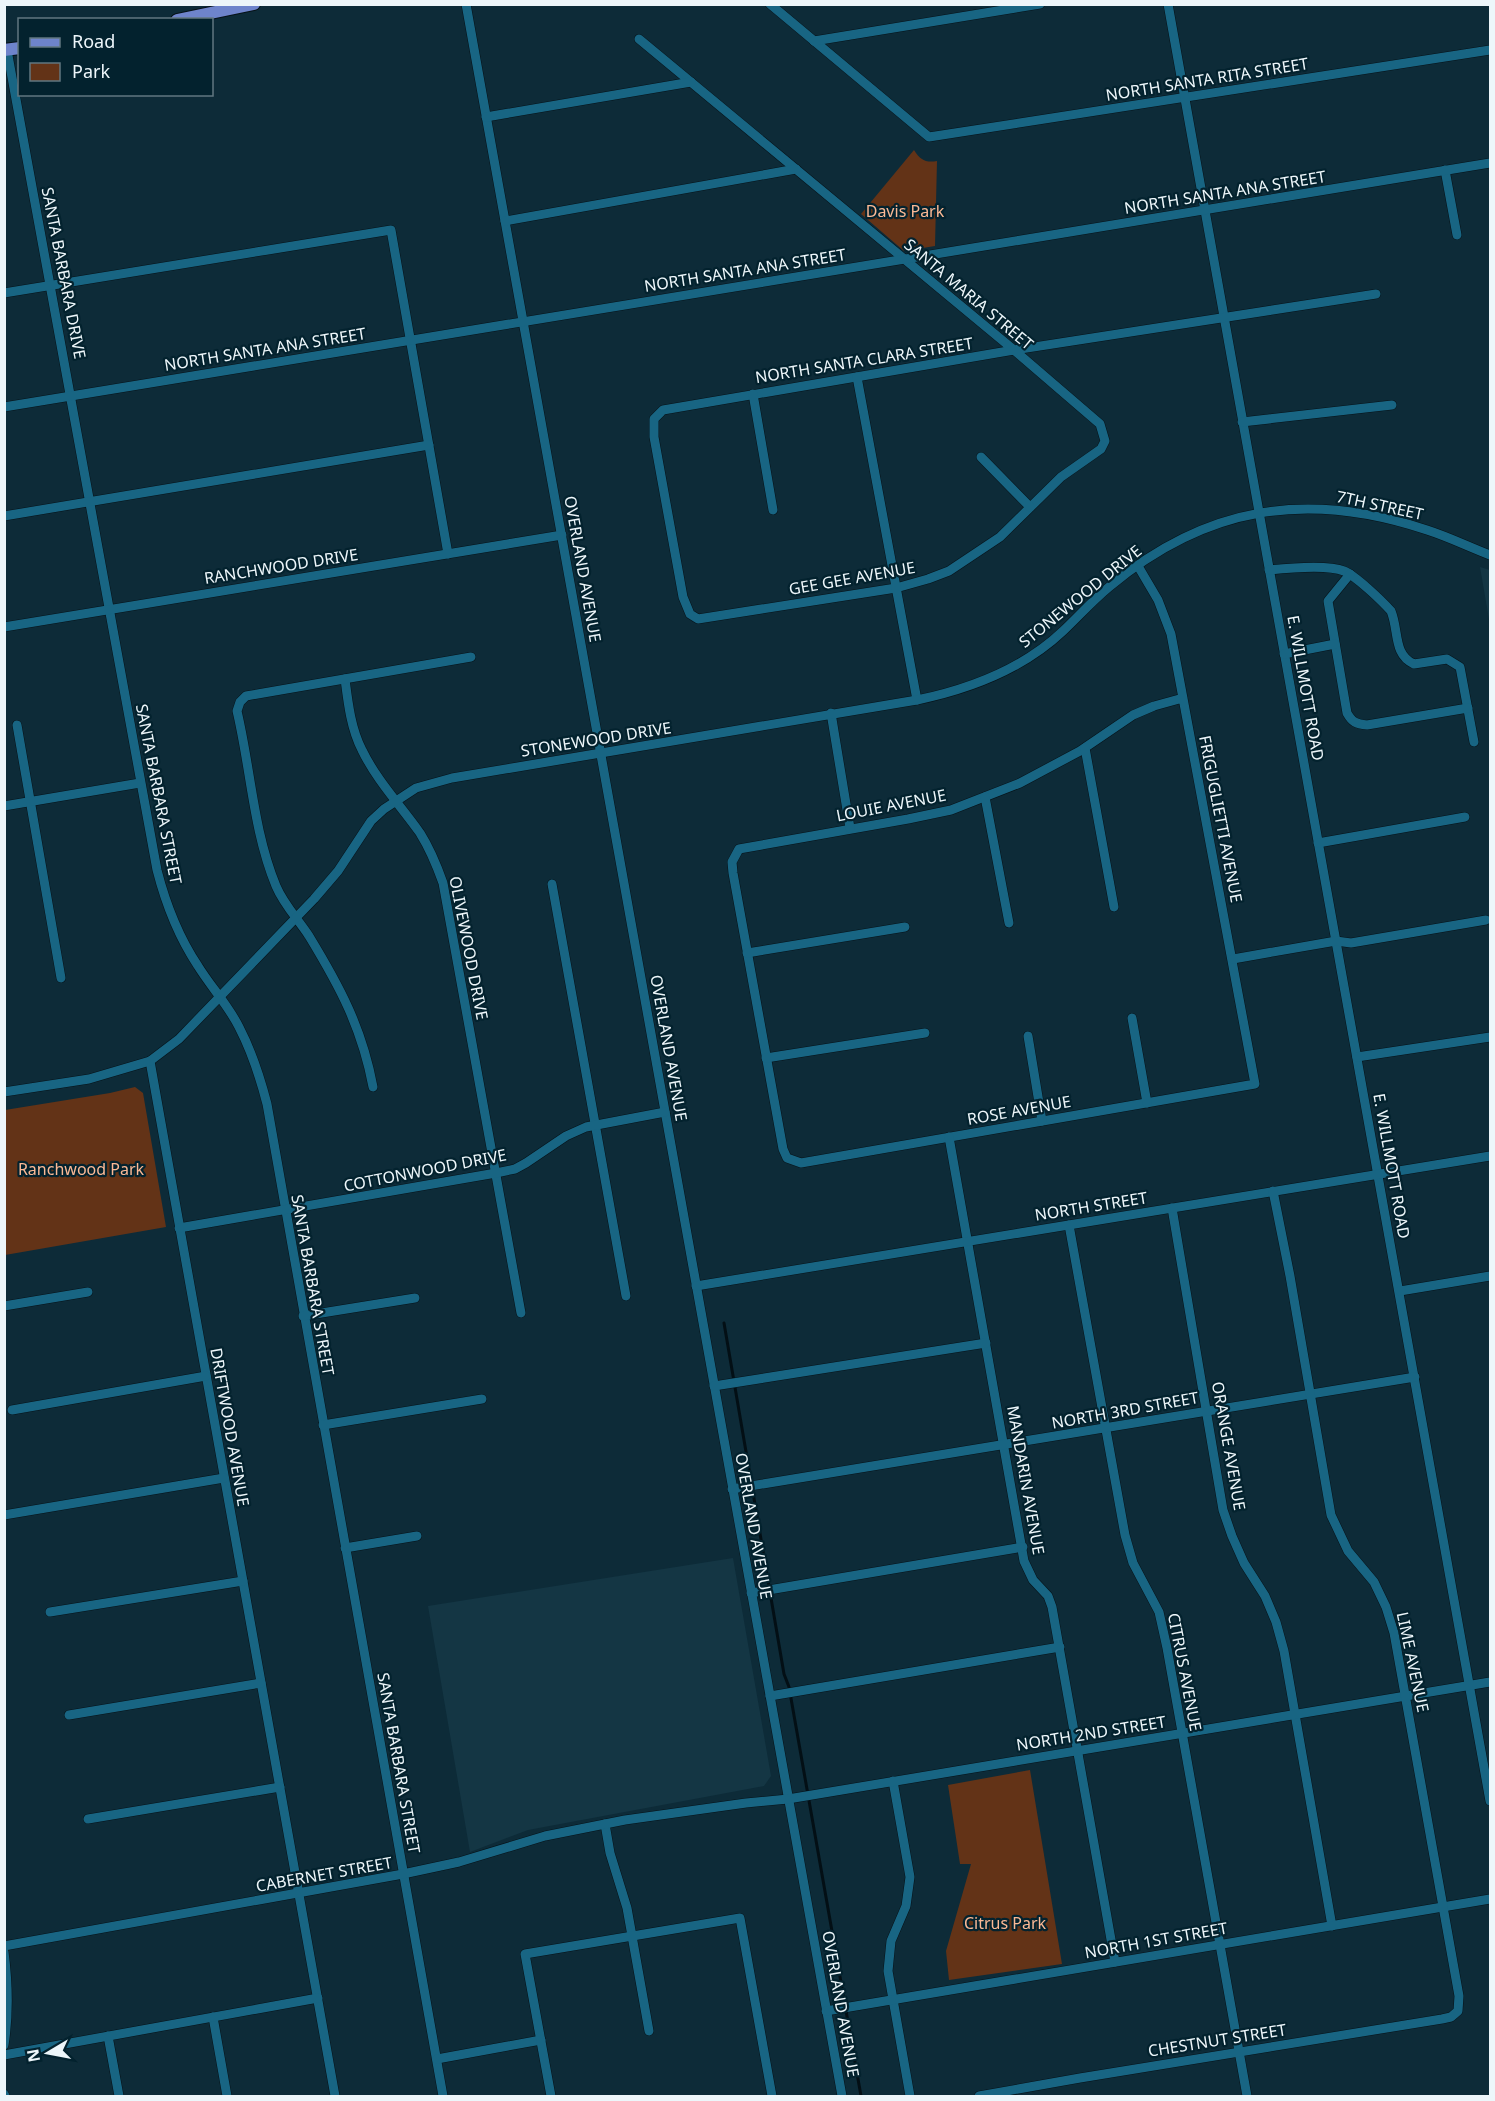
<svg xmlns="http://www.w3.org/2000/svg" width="1495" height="2101" viewBox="0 0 1495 2101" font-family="'Noto Sans',sans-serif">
<rect width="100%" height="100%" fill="#0d2b38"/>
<!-- built -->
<g fill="#143644">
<path d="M1480,567L1490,570V625Z"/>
<path d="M733,1558L771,1776L764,1786L528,1830L470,1852L428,1606Z"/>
</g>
<!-- green -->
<g fill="#633317">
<path d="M914,150C920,160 926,163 937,161L935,246L904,251L861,214Z"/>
<path d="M135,1087L143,1093L166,1227L5,1255V1110L110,1093Z"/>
<path d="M1030,1770L1062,1964L949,1980L946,1951L971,1864H960L948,1785Z"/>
</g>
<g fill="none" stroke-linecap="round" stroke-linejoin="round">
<!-- stream -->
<path stroke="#030f15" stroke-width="3" d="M724,1323L784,1674L789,1687L861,2096"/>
<!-- minor casing -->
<g stroke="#061218" stroke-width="10">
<g id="minor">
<path d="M466,4L842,2096"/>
<path d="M770,4L929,137L1490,50"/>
<path d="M1168,4L1490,1801"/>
<path d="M639,39L1014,350L1100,424L1105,441L1101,449L1061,477L1000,537L949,571L928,579L896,588L698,619L690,614L683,597L654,437V419L663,410L1014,350L1376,294"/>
<path d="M814,41L1040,4"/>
<path d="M7,50L157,870C166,905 178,936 198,966C211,987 228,1005 239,1027C252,1052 260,1077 267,1104L443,2096"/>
<path d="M486,117L691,82"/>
<path d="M1445,170L1457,235"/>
<path d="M505,221L796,169"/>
<path d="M4,293L391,230L448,554"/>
<path d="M857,377L917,700"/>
<path d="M753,394L773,510"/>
<path d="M4,407L1490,163"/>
<path d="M1242,422L1392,405"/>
<path d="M981,457L1030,507"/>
<path d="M4,516L429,445"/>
<path d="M1138,566L1158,600L1171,634L1255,1084L801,1163L787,1158L783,1149L733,873L732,862L739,849L908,819L951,810L1020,783L1080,751L1133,715L1154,706L1183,698"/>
<path d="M1269,570C1288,568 1327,564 1344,571C1356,576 1382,601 1391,611C1399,630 1393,655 1414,664L1447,659L1460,667L1474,742"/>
<path d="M1350,574L1328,601L1347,713C1352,722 1356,724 1367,725L1468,708"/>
<path d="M4,627L562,535"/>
<path d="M1284,654L1335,644"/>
<path d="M345,679C348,703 351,729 362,750C377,781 401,806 420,833C430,849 437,866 443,883L521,1313"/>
<path d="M831,713L850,828"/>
<path d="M17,725L61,978"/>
<path d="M1085,748L1114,907"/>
<path d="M985,797L1009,923"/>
<path d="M4,806L140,783"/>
<path d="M1318,843L1465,817"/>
<path d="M552,884L626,1296"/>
<path d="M747,953L905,927"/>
<path d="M1233,959L1336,941L1351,943L1486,920"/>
<path d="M1132,1018L1147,1103"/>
<path d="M1028,1036L1042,1121"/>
<path d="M1357,1057L1490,1037"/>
<path d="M766,1058L925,1033"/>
<path d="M150,1061L335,2096"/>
<path d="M373,1087C362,1028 340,987 309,936C298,919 284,905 276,886C253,830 251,770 237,711L240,702L246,696L471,657"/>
<path d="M4,1092L89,1079L150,1061L179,1039L314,899L338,871L371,821L384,809L416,788L452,778L917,700C970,689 1023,669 1063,631C1078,617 1092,601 1109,587C1206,506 1307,490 1427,530C1449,537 1469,547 1490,555"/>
<path d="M949,1137L1024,1561L1033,1580L1048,1596L1052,1607L1115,1962"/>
<path d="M1172,1208L1223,1510L1232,1536L1244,1563L1265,1596L1276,1622L1284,1651L1332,1926"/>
<path d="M1069,1225L1125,1535L1133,1563L1159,1612L1167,1648L1247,2096"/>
<path d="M179,1228L496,1173L515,1169L526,1163L566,1136L586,1127L665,1112"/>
<path d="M696,1286L1490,1156"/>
<path d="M1400,1291L1490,1276"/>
<path d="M4,1306L88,1292"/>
<path d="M303,1316L415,1298"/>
<path d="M714,1386L986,1343"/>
<path d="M12,1410L206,1376"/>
<path d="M323,1425L482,1399"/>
<path d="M732,1489L1415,1377"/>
<path d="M4,1515L224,1478"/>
<path d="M345,1548L417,1536"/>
<path d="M751,1593L1023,1547"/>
<path d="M50,1612L243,1581"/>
<path d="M770,1696L1060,1647"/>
<path d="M69,1715L261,1683"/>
<path d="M893,1781L910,1877L906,1906L891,1941L888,1971L910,2096"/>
<path d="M88,1819L280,1787"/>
<path d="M605,1824L610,1853L627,1908L649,2031"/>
<path d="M4,1946L403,1874L459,1862L545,1836L625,1820L746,1803L788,1799L1490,1682"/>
<path d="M4,1952C8,1983 9,2013 4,2045"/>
<path d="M826,2011L1490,1899"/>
<path d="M213,2017L227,2096"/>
<path d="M108,2036L119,2096"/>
<path d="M4,2055L318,1998"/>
<path d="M437,2059L541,2040"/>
<path d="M4,2094L5,2096"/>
<path d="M551,2096L525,1954L740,1918L772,2096"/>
<path d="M979,2096L1080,2078L1442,2019L1451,2017L1458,2011L1459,1996L1394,1633L1386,1607L1374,1582L1348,1551L1331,1515L1290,1276L1273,1191"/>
</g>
</g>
<!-- major casing -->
<g stroke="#061218" stroke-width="14">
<g id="major">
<path d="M177,20L254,4"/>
<path d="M4,50L20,48"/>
</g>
</g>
<!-- minor -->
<use href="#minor" stroke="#186583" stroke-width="9"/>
<!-- major -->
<use href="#major" stroke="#6e84cb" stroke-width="12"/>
</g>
<g text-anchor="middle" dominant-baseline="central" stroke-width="4.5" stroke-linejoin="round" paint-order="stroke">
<!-- street labels -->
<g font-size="16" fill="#edf6fa" stroke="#03222e">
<text transform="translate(1207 79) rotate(-9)">NORTH SANTA RITA STREET</text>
<text transform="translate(1225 192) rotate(-9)">NORTH SANTA ANA STREET</text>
<text transform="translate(745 270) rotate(-9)">NORTH SANTA ANA STREET</text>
<text transform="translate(64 273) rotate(79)">SANTA BARBARA DRIVE</text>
<text transform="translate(969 294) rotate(40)">SANTA MARIA STREET</text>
<text transform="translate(265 349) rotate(-9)">NORTH SANTA ANA STREET</text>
<text transform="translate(864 360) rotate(-9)">NORTH SANTA CLARA STREET</text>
<text transform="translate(1380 505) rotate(12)">7TH STREET</text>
<text transform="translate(281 566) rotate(-9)">RANCHWOOD DRIVE</text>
<text transform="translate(583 569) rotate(80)">OVERLAND AVENUE</text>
<text transform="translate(852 578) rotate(-10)">GEE GEE AVENUE</text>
<text transform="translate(1080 596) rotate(-39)">STONEWOOD DRIVE</text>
<text transform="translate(1306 688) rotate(80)">E. WILLMOTT ROAD</text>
<text transform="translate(596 739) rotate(-9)">STONEWOOD DRIVE</text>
<text transform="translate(159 794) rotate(79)">SANTA BARBARA STREET</text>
<text transform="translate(891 805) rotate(-11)">LOUIE AVENUE</text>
<text transform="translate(1221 819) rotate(79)">FRIGUGLIETTI AVENUE</text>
<text transform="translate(469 948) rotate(79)">OLIVEWOOD DRIVE</text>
<text transform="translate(669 1048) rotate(80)">OVERLAND AVENUE</text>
<text transform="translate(1019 1110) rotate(-10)">ROSE AVENUE</text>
<text transform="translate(1392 1166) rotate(80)">E. WILLMOTT ROAD</text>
<text transform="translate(425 1170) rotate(-11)">COTTONWOOD DRIVE</text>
<text transform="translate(1091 1206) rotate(-9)">NORTH STREET</text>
<text transform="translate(313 1285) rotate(80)">SANTA BARBARA STREET</text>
<text transform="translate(1125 1410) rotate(-10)">NORTH 3RD STREET</text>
<text transform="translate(230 1427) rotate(80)">DRIFTWOOD AVENUE</text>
<text transform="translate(1229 1446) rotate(80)">ORANGE AVENUE</text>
<text transform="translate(1026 1480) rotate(80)">MANDARIN AVENUE</text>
<text transform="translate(754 1526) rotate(80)">OVERLAND AVENUE</text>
<text transform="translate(1413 1662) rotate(78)">LIME AVENUE</text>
<text transform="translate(1185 1672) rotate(79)">CITRUS AVENUE</text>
<text transform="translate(1091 1733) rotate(-9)">NORTH 2ND STREET</text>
<text transform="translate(399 1763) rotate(80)">SANTA BARBARA STREET</text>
<text transform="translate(324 1874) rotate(-10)">CABERNET STREET</text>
<text transform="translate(1156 1940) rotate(-10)">NORTH 1ST STREET</text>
<text transform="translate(841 2004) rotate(80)">OVERLAND AVENUE</text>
<text transform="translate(1217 2040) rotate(-9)">CHESTNUT STREET</text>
</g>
<!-- park labels -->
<g font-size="16" fill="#fbb995" stroke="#03222e">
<text x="905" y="211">Davis Park</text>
<text x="81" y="1169">Ranchwood Park</text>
<text x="1005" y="1923">Citrus Park</text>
</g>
</g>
<!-- border -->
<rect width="1495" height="2101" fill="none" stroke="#edf6fa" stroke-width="12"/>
<!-- legend -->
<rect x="18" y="18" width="195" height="78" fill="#03222e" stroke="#617780" stroke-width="1.5"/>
<rect x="30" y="38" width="30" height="9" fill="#6e84cb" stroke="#617780" stroke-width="1.5"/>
<text x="72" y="48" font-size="18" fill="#edf6fa">Road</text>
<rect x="30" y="63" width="30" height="18" fill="#633317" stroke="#617780" stroke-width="1.5"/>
<text x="72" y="78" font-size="18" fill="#edf6fa">Park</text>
<!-- north arrow -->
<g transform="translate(48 2053) rotate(260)" stroke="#03222e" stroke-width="4.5" paint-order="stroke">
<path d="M0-4.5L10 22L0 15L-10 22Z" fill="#edf6fa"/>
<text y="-9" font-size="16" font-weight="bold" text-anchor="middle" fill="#edf6fa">N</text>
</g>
</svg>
